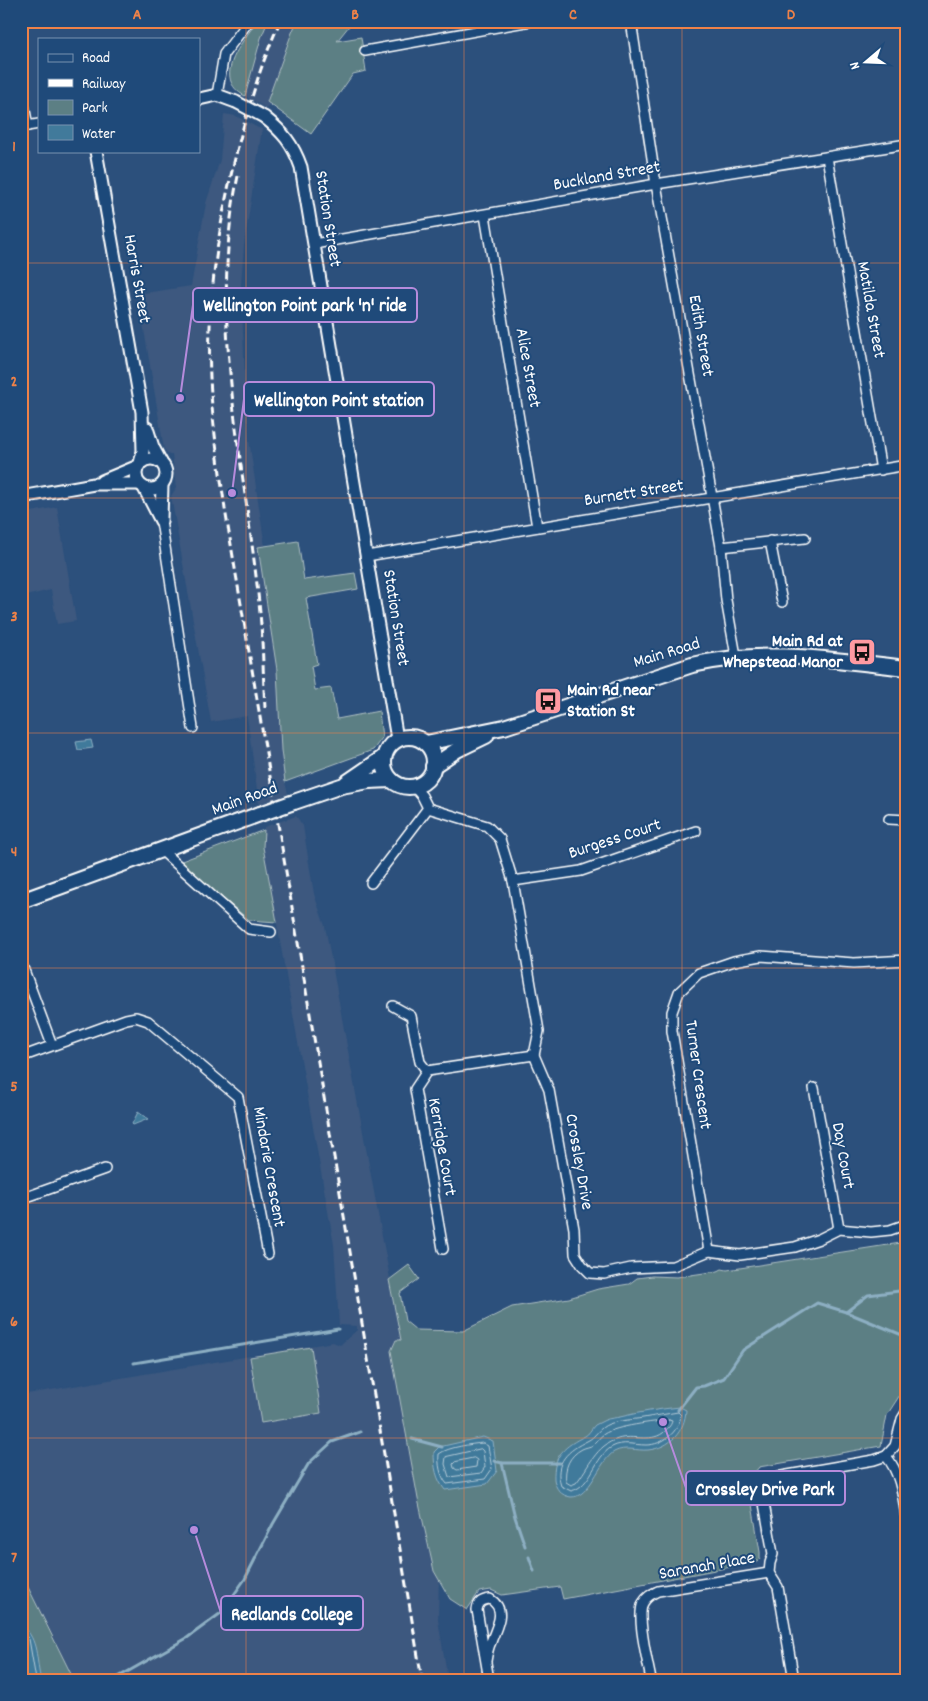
<svg xmlns="http://www.w3.org/2000/svg" width="928" height="1701" viewBox="0 0 928 1701" font-family="Dekko,sans-serif">
<rect width="100%" height="100%" fill="#2c507c"/>
<filter id="ink" filterUnits="userSpaceOnUse"><feTurbulence type="fractalNoise" baseFrequency=".02" numOctaves="2"/><feDisplacementMap in="SourceGraphic" scale="10" xChannelSelector="R" yChannelSelector="G"/><feConvolveMatrix kernelMatrix="1 2 1 2 8 2 1 2 1" color-interpolation-filters="sRGB"/></filter>
<g filter="url(#ink)">
<!-- built -->
<g fill="#3c587f">
<path d="M268,21H306L267,109L245,96L261,38Z"/>
<path d="M224,114L236,116L258,128L262,129L244,245L241,284L245,380L249,440L265,547L258,548L277,670L302,776L285,782L288,794L259,804L247,716L211,722L171,496L176,488L172,455H169L164,449L138,294L191,286L206,203L220,160Z"/>
<path d="M57,507L76,621L57,624L51,590L21,597V514Z"/>
<path d="M296,816L303,826L314,894L325,926L417,1425L439,1574L438,1620L448,1680H74L21,1572V1395L333,1342L340,1345L357,1330V1326L339,1325L334,1245L263,846L264,827Z"/>
</g>
<!-- green -->
<g fill="#5c7f84" stroke="#aebfc2">
<path d="M257,21H268L261,38L245,96C211,78 242,43 257,21Z"/>
<path d="M297,21H353L337,41L361,37L366,71L353,74L311,134L267,102L291,35Z"/>
<path d="M298,541L304,580L355,573L358,589L306,598L317,664L311,666L315,690L331,688L337,719L379,711L382,738L373,750L285,782L281,750L277,670L258,547Z"/>
<path d="M264,830L263,847L277,922L249,920L179,862Z"/>
<path d="M907,1242V1384L887,1415L881,1446L759,1467L748,1481L760,1552V1558L757,1562L563,1599L560,1587L502,1595L491,1590L479,1592L467,1610L450,1599L434,1571L418,1499L391,1351L396,1340H401L389,1280L409,1265L419,1279L400,1293L405,1321L416,1330L463,1331L512,1307L569,1298L598,1289L629,1284L637,1278L652,1276L677,1277L718,1271L722,1269L727,1270Z"/>
<path d="M311,1347L321,1413L261,1423L250,1357Z"/>
<path d="M21,1573L74,1680H21Z"/>
</g>
<!-- water -->
<g fill="#417a9b" stroke="#8dafc3">
<path d="M91,740L93,748L78,750L76,742Z"/>
<path d="M138,1112L148,1119L133,1125L132,1124Z"/>
<path d="M680,1407L686,1410C685,1431 670,1448 648,1450C637,1451 625,1446 614,1452C599,1461 590,1498 571,1497C561,1496 555,1488 554,1479C553,1455 565,1446 585,1436C589,1434 591,1429 595,1425C598,1423 602,1422 605,1420C610,1418 615,1418 620,1417C640,1412 660,1409 680,1407Z"/>
<path d="M483,1437L493,1441L497,1471L487,1484L445,1490C436,1479 434,1467 434,1452L439,1447Z"/>
<path d="M26,1629C39,1644 36,1662 41,1680H21V1630Z"/>
</g>
<g fill="none" stroke-linecap="round" stroke-linejoin="round">
<!-- shore -->
<g stroke="#b3cad7" stroke-width="1">
<path d="M678,1412L681,1415C679,1432 663,1445 646,1445C634,1445 623,1441 612,1447C594,1457 592,1486 571,1491L561,1486C553,1462 569,1450 587,1441C596,1437 598,1428 609,1424C620,1420 632,1420 643,1418C655,1416 666,1414 678,1412Z"/>
<path d="M669,1420L672,1421C671,1426 667,1429 663,1433C649,1443 633,1434 618,1439C596,1445 589,1467 576,1483L571,1485L566,1482C564,1468 569,1456 582,1449C586,1447 590,1447 593,1445C597,1442 600,1436 604,1434C616,1426 654,1422 669,1420Z"/>
<path d="M483,1443L488,1446L492,1469L485,1479L447,1484C440,1476 438,1464 439,1454C448,1447 472,1444 483,1443Z"/>
<path d="M481,1449L483,1451L485,1467L481,1473L449,1477L445,1464L446,1457Z"/>
<path d="M474,1458L477,1460L476,1467L457,1470L454,1468L453,1464L455,1462Z"/>
<path d="M21,1634L25,1635L29,1639L36,1680"/>
</g>
<!-- stream -->
<g stroke="#8dafc3" stroke-width="3">
<path d="M846,1312L868,1295L907,1290"/>
<path d="M134,1363L338,1329"/>
<path d="M678,1410L696,1387L704,1386L724,1378L743,1350L817,1303L846,1312L907,1337"/>
<path d="M412,1439L442,1447"/>
<path d="M494,1461L502,1463H560"/>
<path d="M502,1463L515,1517L525,1546"/>
<path d="M529,1557L534,1571"/>
<path d="M113,1680L187,1638L221,1613L245,1579L273,1524L309,1463L332,1442L360,1432"/>
</g>
<!-- minor casing -->
<g stroke="#fff" stroke-width="12">
<g id="minor">
<path d="M631,21L656,184L721,547L726,600L736,656"/>
<path d="M365,51L531,21"/>
<path d="M21,90L28,126"/>
<path d="M217,95L224,54L249,21"/>
<path d="M21,127L39,124"/>
<path d="M827,157L881,470"/>
<path d="M485,215L537,527"/>
<path d="M314,244L656,184L907,144"/>
<path d="M161,521L193,728"/>
<path d="M770,541L782,602"/>
<path d="M721,547L805,538"/>
<path d="M367,556L907,465"/>
<path d="M414,787L422,796L428,808L487,826L500,839L513,881L539,1031L534,1055L549,1090L574,1229L575,1254L582,1265L590,1273L604,1274L631,1268L673,1266L709,1251L740,1255L795,1247L819,1239L839,1229L871,1232L890,1230L907,1224"/>
<path d="M889,819L907,820"/>
<path d="M162,851L249,929L271,932"/>
<path d="M513,881L581,871L696,831"/>
<path d="M371,883L428,808"/>
<path d="M21,962L52,1045"/>
<path d="M393,1006L411,1016L420,1062L427,1071L415,1089L443,1249"/>
<path d="M21,1057L126,1019L136,1017L148,1021L238,1097L268,1254"/>
<path d="M427,1071L534,1055"/>
<path d="M814,1088L839,1229"/>
<path d="M21,1199L105,1169"/>
<path d="M709,1251L672,1031V1012L679,992L699,973L734,961L761,956L854,963L907,960"/>
<path d="M886,1456C902,1475 903,1500 907,1523"/>
<path d="M886,1456L895,1446L902,1419L907,1411"/>
<path d="M486,1661C487,1655 488,1648 491,1642C496,1627 508,1610 490,1599C482,1600 478,1602 477,1610L489,1680"/>
<path d="M651,1680C648,1663 636,1617 643,1603C647,1596 652,1594 658,1591L769,1573"/>
<path d="M794,1680L778,1587L769,1573L770,1563L773,1554L762,1492L767,1483L776,1477L874,1460L886,1456"/>
</g>
</g>
<!-- tertiary casing -->
<g stroke="#fff" stroke-width="15">
<g id="tertiary">
<path d="M199,99L217,95L236,102"/>
<path d="M264,117C283,132 293,144 301,167L397,739"/>
<path d="M96,151L142,412L143,451L140,463"/>
<path d="M147,428L153,447L161,462"/>
<circle cx="151" cy="474" r="15"/>
<path d="M102,481L138,466"/>
<path d="M144,488L161,521"/>
<path d="M21,497L94,484H139"/>
<path d="M161,519L162,485"/>
<path d="M21,891L23,901"/>
</g>
</g>
<!-- secondary casing -->
<g stroke="#fff" stroke-width="18">
<g id="secondary">
<circle cx="409" cy="762" r="25"/>
<path d="M426,743L504,727L692,665C764,648 834,660 907,668"/>
<path d="M433,766L457,750L486,736"/>
<path d="M346,783L384,757"/>
<path d="M294,802L341,786L369,781L391,780"/>
<path d="M21,901L260,814"/>
</g>
</g>
<!-- minor -->
<use href="#minor" stroke="#1f4a7a" stroke-width="9"/>
<!-- tertiary -->
<use href="#tertiary" stroke="#1f4a7a" stroke-width="11"/>
<!-- secondary -->
<use href="#secondary" stroke="#1f4a7a" stroke-width="14"/>
<!-- rail -->
<g stroke="#fff" stroke-width="3" stroke-dasharray="8 4" stroke-linecap="butt">
<path d="M280,21C272,40 264,59 258,78C227,174 206,276 210,377C212,421 219,465 225,509L422,1680"/>
<path d="M238,176C207,324 246,466 260,613C263,645 263,676 265,708"/>
</g>
<!-- tertiary-bridge casing -->
<g stroke="#fff" stroke-width="15" stroke-linecap="butt">
<path id="tertiary-bridge" d="M236,102L264,117"/>
</g>
<!-- secondary-bridge casing -->
<g stroke="#fff" stroke-width="18" stroke-linecap="butt">
<path id="secondary-bridge" d="M260,814L294,802"/>
</g>
<!-- tertiary-bridge -->
<use href="#tertiary-bridge" stroke="#1f4a7a" stroke-width="11"/>
<!-- secondary-bridge -->
<use href="#secondary-bridge" stroke="#1f4a7a" stroke-width="14"/>
</g>
</g>
<!-- grid -->
<path fill="none" stroke="#ee8249" stroke-width="1" stroke-opacity="0.55" d="M246,21V1680M464,21V1680M682,21V1680M21,263H907M21,498H907M21,733H907M21,968H907M21,1203H907M21,1438H907"/>
<!-- icons -->
<defs>
<g id="bus-square" transform="scale(1.4375)"><rect x="-9" y="-9" width="18" height="18" rx="4" fill="#ff9aa2" stroke="#1f4a7a"/><path d="M-5-6H5V4H4V6H2V4H-2V6H-4V4H-5ZM-3.5-4V0h7V-4ZM-3.5 1.2v1.5H-2V1.2ZM2 1.2v1.5H3.5V1.2Z" fill="#111"/></g>
</defs>
<g fill-rule="evenodd">
<use href="#bus-square" x="862" y="652"/>
<use href="#bus-square" x="548" y="701"/>
</g>
<g text-anchor="middle" dominant-baseline="central" stroke-width="4" stroke-linejoin="round" paint-order="stroke">
<!-- street labels -->
<g font-size="18" fill="#fff" stroke="#1f4a7a">
<text transform="translate(607 177) rotate(-10)">Buckland Street</text>
<text transform="translate(327 219) rotate(81)">Station Street</text>
<text transform="translate(136 279) rotate(80)">Harris Street</text>
<text transform="translate(870 310) rotate(80)">Matilda Street</text>
<text transform="translate(700 336) rotate(80)">Edith Street</text>
<text transform="translate(527 368) rotate(80)">Alice Street</text>
<text transform="translate(634 494) rotate(-9)">Burnett Street</text>
<text transform="translate(395 618) rotate(81)">Station Street</text>
<text transform="translate(667 654) rotate(-17)">Main Road</text>
<text transform="translate(245 800) rotate(-20)">Main Road</text>
<text transform="translate(615 840) rotate(-18)">Burgess Court</text>
<text transform="translate(697 1075) rotate(82)">Turner Crescent</text>
<text transform="translate(441 1147) rotate(80)">Kerridge Court</text>
<text transform="translate(842 1156) rotate(80)">Day Court</text>
<text transform="translate(578 1162) rotate(80)">Crossley Drive</text>
<text transform="translate(268 1167) rotate(80)">Mindarie Crescent</text>
<text transform="translate(707 1567) rotate(-10)">Saranah Place</text>
</g>
<!-- poi labels -->
<g font-size="18" font-weight="bold" fill="#fff" stroke="#1f4a7a" text-anchor="end">
<text x="843" y="642">Main Rd at<tspan x="843" dy="21">Whepstead Manor</tspan></text>
<text x="567" y="691" text-anchor="start">Main Rd near<tspan x="567" dy="21">Station St</tspan></text>
</g>
</g>
<!-- callouts -->
<path fill="none" stroke="#b68bdc" stroke-width="2" d="M180 398L193 305M232 493L244 399M663 1422L686 1488M194 1530L221 1613"/>
<g fill="#b68bdc" stroke="#1f4a7a" stroke-width="2">
<circle cx="180" cy="398" r="5"/>
<circle cx="232" cy="493" r="5"/>
<circle cx="663" cy="1422" r="5"/>
<circle cx="194" cy="1530" r="5"/>
</g>
<g fill="#1f4a7a" stroke="#b68bdc" stroke-width="2">
<rect x="193" y="288" width="224" height="34" rx="5"/>
<rect x="244" y="382" width="190" height="34" rx="5"/>
<rect x="686" y="1471" width="159" height="34" rx="5"/>
<rect x="221" y="1596" width="142" height="34" rx="5"/>
</g>
<g font-size="19" text-anchor="middle" font-weight="bold" fill="#fff">
<text x="305" y="311">Wellington Point park 'n' ride</text>
<text x="339" y="406">Wellington Point station</text>
<text x="765" y="1495">Crossley Drive Park</text>
<text x="292" y="1620">Redlands College</text>
</g>
<!-- margin -->
<rect width="928" height="1701" fill="none" stroke="#1f4a7a" stroke-width="55"/>
<!-- legend -->
<rect x="38" y="38" width="162" height="115" fill="#1f4a7a" stroke="#7992af"/>
<rect x="48" y="54" width="25" height="8" fill="#1f4a7a" stroke="#7992af"/>
<text x="82" y="62" font-size="15" fill="#ffffff">Road</text>
<rect x="48" y="79" width="25" height="8" fill="#ffffff" stroke="#7992af"/>
<text x="82" y="88" font-size="15" fill="#ffffff">Railway</text>
<rect x="48" y="100" width="25" height="15" fill="#5c7f84" stroke="#7992af"/>
<text x="82" y="112" font-size="15" fill="#ffffff">Park</text>
<rect x="48" y="125" width="25" height="15" fill="#417a9b" stroke="#7992af"/>
<text x="82" y="138" font-size="15" fill="#ffffff">Water</text>
<!-- north arrow -->
<g transform="translate(866 62) rotate(251)" stroke="#1f4a7a" stroke-width="4" paint-order="stroke">
<path d="M0-4L9 19L0 12L-9 19Z" fill="#ffffff"/>
<text y="-8" font-size="14" font-weight="bold" text-anchor="middle" fill="#ffffff">N</text>
</g>
<rect x="28" y="28" width="872" height="1646" fill="none" stroke="#ee8249" stroke-width="2"/>
<g font-size="16" text-anchor="middle" font-weight="bold" fill="#ee8249">
<text x="137" y="19">A</text>
<text x="355" y="19">B</text>
<text x="573" y="19">C</text>
<text x="791" y="19">D</text>
<text x="14" y="151">1</text>
<text x="14" y="386">2</text>
<text x="14" y="621">3</text>
<text x="14" y="856">4</text>
<text x="14" y="1091">5</text>
<text x="14" y="1326">6</text>
<text x="14" y="1562">7</text>
</g>
</svg>
